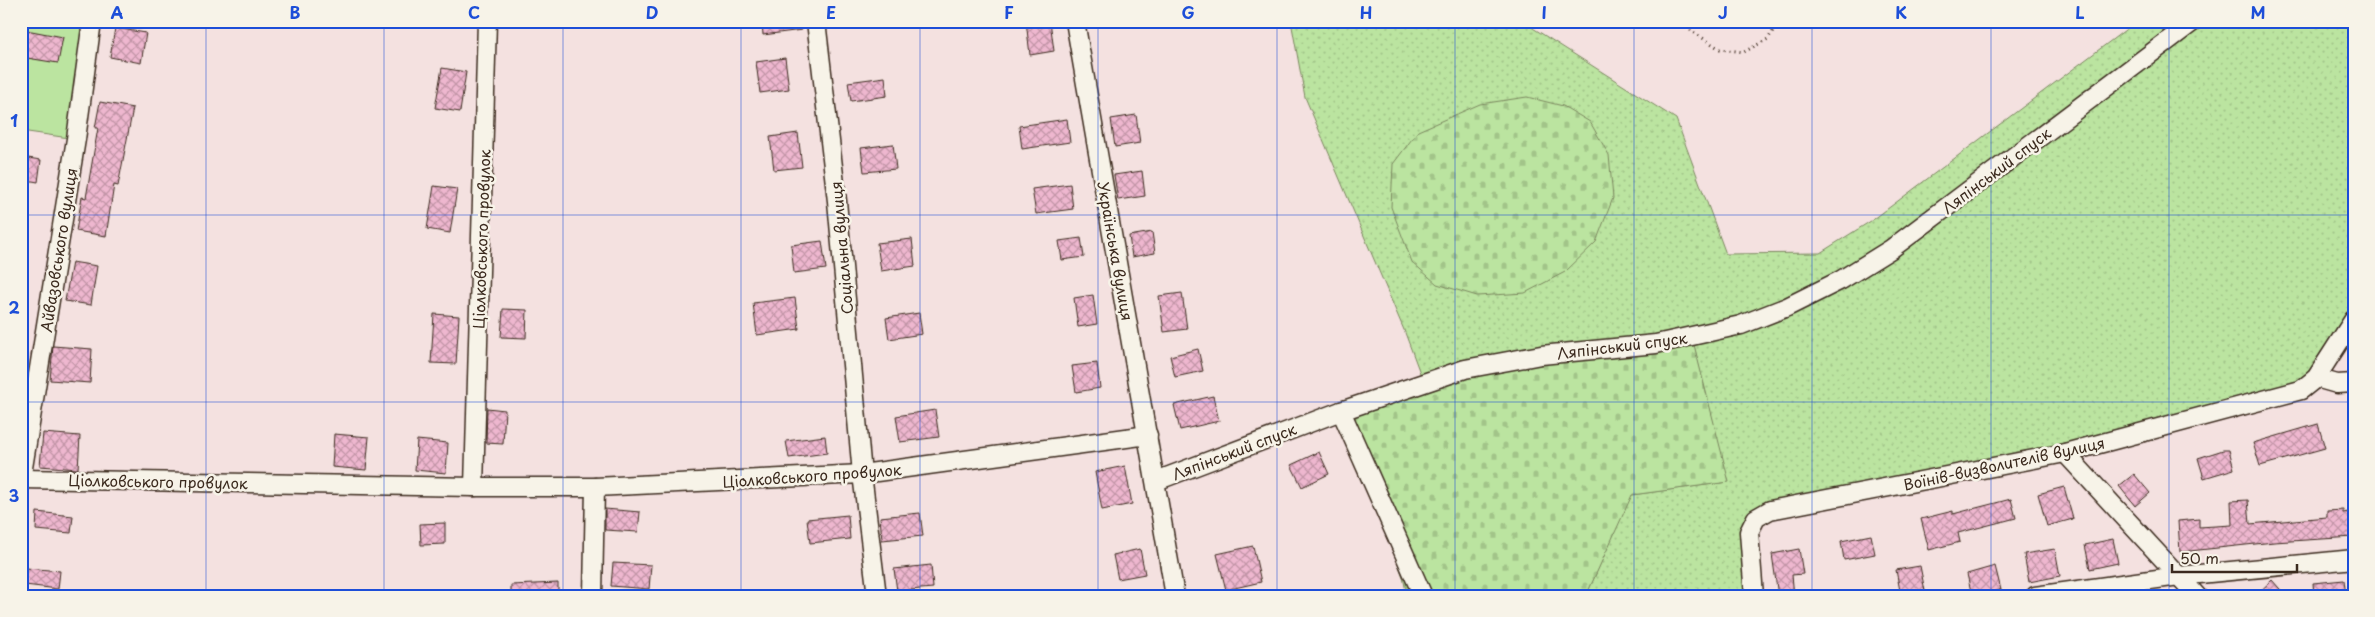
<svg xmlns="http://www.w3.org/2000/svg" width="2375" height="617" viewBox="0 0 2375 617" font-family="'Playpen Sans',sans-serif">
<defs>
<pattern id="grass-dots" width="8" height="8" patternUnits="userSpaceOnUse" patternTransform="scale(1.25)"><rect width="8" height="8" fill="#bbe4a0"/><path d="M2 2h.1M6 6h.1" fill="none" stroke="#a2c489" stroke-width="1.8" stroke-linecap="round"/></pattern>
<pattern id="cemetery-stones" width="16" height="16" patternUnits="userSpaceOnUse" patternTransform="scale(1.25)"><rect width="16" height="16" fill="#bbe4a0"/><path d="M2 7V4a2 2 0 0 1 4 0v3zM10 15v-3a2 2 0 0 1 4 0v3z" fill="#a2c489"/></pattern>
<pattern id="building-cross-hatch" width="8" height="8" patternUnits="userSpaceOnUse" patternTransform="scale(1.25)"><rect width="8" height="8" fill="#eeb7cf"/><path d="M0 0l8 8M0 8l8-8" fill="none" stroke="#c295a7"/></pattern>
</defs>
<rect width="100%" height="100%" fill="#f4e1e0"/>
<filter id="ink" filterUnits="userSpaceOnUse"><feTurbulence type="fractalNoise" baseFrequency=".02" numOctaves="2"/><feDisplacementMap in="SourceGraphic" scale="10" xChannelSelector="R" yChannelSelector="G"/><feConvolveMatrix kernelMatrix="1 2 1 2 8 2 1 2 1" color-interpolation-filters="sRGB"/></filter>
<g filter="url(#ink)">
<!-- grass -->
<path fill="url(#grass-dots)" stroke="#7b875f" d="M1291,21L1525,23L1676,119L1726,254L1820,253L1874,219L2137,21H2354V319L2301,390L1756,518L1754,596H1586L1631,495L1728,482L1692,338L1423,381L1404,330L1305,97Z"/>
<!-- cemetery -->
<g fill="url(#cemetery-stones)" stroke="#7b875f">
<path d="M1527,97L1563,106L1590,122L1609,155L1613,198L1596,242L1565,272L1525,293L1477,296L1437,284L1412,262L1391,207L1393,164L1418,131L1480,104Z"/>
<path d="M1692,337L1729,482L1632,495L1586,596H1407L1403,577L1341,411L1423,381Z"/>
</g>
<!-- park -->
<path fill="#bbe4a0" stroke="#7b875f" d="M21,21H92L76,139L21,131Z"/>
<!-- building -->
<g fill="url(#building-cross-hatch)" stroke="#3b2a1e">
<path d="M762,21H801L802,30L763,35Z"/>
<path d="M1026,21H1050L1054,51L1030,55Z"/>
<path d="M115,28L146,33L141,63L110,57Z"/>
<path d="M21,29L63,37L58,63L21,57Z"/>
<path d="M785,58L789,89L760,93L756,62Z"/>
<path d="M442,68L466,72L460,112L435,108Z"/>
<path d="M885,77L887,96L851,101L848,82Z"/>
<path d="M100,102L133,108L118,186L114,185L106,236L76,231L82,197L86,198L98,128H95Z"/>
<path d="M1136,115L1140,143L1115,147L1111,119Z"/>
<path d="M1067,119L1070,142L1022,149L1019,126Z"/>
<path d="M798,133L802,167L774,170L770,137Z"/>
<path d="M893,144L896,169L864,172L861,148Z"/>
<path d="M21,157L41,160L38,182L21,179Z"/>
<path d="M1142,171L1145,196L1118,200L1114,175Z"/>
<path d="M1070,184L1073,209L1036,214L1032,189Z"/>
<path d="M434,186L457,189L450,233L427,229Z"/>
<path d="M1152,232L1155,253L1132,257L1129,236Z"/>
<path d="M1081,238L1084,257L1062,260L1059,241Z"/>
<path d="M912,239L915,266L881,271L877,243Z"/>
<path d="M822,241L826,269L794,273L791,245Z"/>
<path d="M72,262L97,266L91,305L65,301Z"/>
<path d="M1182,293L1187,329L1164,332L1159,296Z"/>
<path d="M1093,295L1097,324L1078,327L1074,298Z"/>
<path d="M795,298L799,329L757,335L753,303Z"/>
<path d="M503,309L527,310L526,338L501,337Z"/>
<path d="M919,313L922,334L889,339L886,318Z"/>
<path d="M434,314L459,316L456,364L431,363Z"/>
<path d="M53,346L92,349L90,383L50,380Z"/>
<path d="M1198,349L1203,371L1175,377L1170,356Z"/>
<path d="M1097,363L1100,388L1076,392L1072,366Z"/>
<path d="M1213,396L1219,421L1180,430L1174,405Z"/>
<path d="M487,408L505,410L503,444L486,443Z"/>
<path d="M935,410L939,437L900,442L896,416Z"/>
<path d="M2318,424L2325,448L2260,466L2253,443Z"/>
<path d="M43,433L80,436L78,469L40,466Z"/>
<path d="M334,434L369,437L366,470L332,467Z"/>
<path d="M825,436L827,453L789,458L786,441Z"/>
<path d="M417,440L448,443L446,473L415,470Z"/>
<path d="M2223,450H2229L2234,469L2204,478L2198,458Z"/>
<path d="M1319,452L1329,474L1302,487L1291,465Z"/>
<path d="M1125,466L1132,504L1102,510L1095,472Z"/>
<path d="M2134,474L2150,493L2135,506L2119,486Z"/>
<path d="M2064,487L2073,519L2047,526L2038,494Z"/>
<path d="M2011,499L2016,518L1958,533L1960,542L1929,550L1921,519L1953,511V514Z"/>
<path d="M2248,500L2250,524L2327,517V511L2343,510V513L2354,511V537L2274,542L2180,552L2178,521L2199,519V527L2232,525L2231,501Z"/>
<path d="M605,509L640,512L638,532L605,530Z"/>
<path d="M37,512L73,516L71,533L36,530Z"/>
<path d="M920,513L923,536L882,540L880,517Z"/>
<path d="M848,515L850,539L810,543L807,519Z"/>
<path d="M445,523V544L421,545L420,524Z"/>
<path d="M1871,535L1875,554L1844,560L1841,541Z"/>
<path d="M2113,539L2118,563L2090,569L2085,545Z"/>
<path d="M1253,546L1261,582L1226,590L1217,554Z"/>
<path d="M1140,549L1145,574L1118,579L1113,555Z"/>
<path d="M1799,549L1803,574L1792,575L1794,596H1778L1772,554Z"/>
<path d="M2055,549L2060,576L2029,582L2024,554Z"/>
<path d="M613,563L651,565L649,589L611,586Z"/>
<path d="M931,565L933,588L897,591L894,569Z"/>
<path d="M1920,566L1926,596H1901L1896,570Z"/>
<path d="M1995,566L2001,590L1972,596L1967,574Z"/>
<path d="M26,568L60,571L58,589L25,585Z"/>
<path d="M2272,580L2286,596H2255Z"/>
<path d="M2344,580L2346,596H2314L2313,583Z"/>
<path d="M558,583V596H511V585Z"/>
</g>
<g fill="none" stroke-linecap="round" stroke-linejoin="round">
<!-- minor casing -->
<g stroke="#3b2a1e" stroke-width="21">
<g id="minor">
<path d="M816,21L837,201L862,474L877,596"/>
<path d="M1075,21L1175,596"/>
<path d="M2316,378L2337,384L2354,383"/>
<path d="M1341,411L1423,596"/>
<path d="M2065,453L2197,596"/>
<path d="M22,479L474,487H595L862,474L1148,435"/>
<path d="M21,480L76,139L92,21"/>
<path d="M1156,481L1341,411L1465,369L1541,355L1656,344L1741,325L1787,307L1841,280L1891,249L2194,21"/>
<path d="M474,487L487,21"/>
<path d="M593,596L595,487"/>
<path d="M1754,596L1749,532L1756,518L1770,510L2065,453L2301,390L2316,378L2354,319"/>
<path d="M2035,596L2179,576L2354,559"/>
</g>
</g>
<!-- path -->
<path stroke="#3b2a1e" stroke-width="3" stroke-dasharray="1 4" stroke-linecap="butt" d="M1686,21L1690,30L1720,49L1744,52L1768,39L1779,21"/>
<!-- minor -->
<use href="#minor" stroke="#f7f3e8" stroke-width="18"/>
</g>
</g>
<!-- grid -->
<path fill="none" stroke="#1d4ed8" stroke-width="1" stroke-opacity="0.55" d="M206,21V596M384,21V596M563,21V596M741,21V596M920,21V596M1098,21V596M1277,21V596M1455,21V596M1634,21V596M1812,21V596M1991,21V596M2169,21V596M21,215H2354M21,402H2354"/>
<g text-anchor="middle" dominant-baseline="central" stroke-width="5" stroke-linejoin="round" paint-order="stroke">
<!-- street labels -->
<g font-size="15" fill="#3b2a1e" stroke="#f7f3e8">
<text transform="translate(1996 170) rotate(-37)">Ляпінський спуск</text>
<text transform="translate(481 239) rotate(-88)">Ціолковського провулок</text>
<text transform="translate(841 248) rotate(-95)">Соціальна вулиця</text>
<text transform="translate(58 250) rotate(-81)">Айвазовського вулиця</text>
<text transform="translate(1116 251) rotate(80)">Українська вулиця</text>
<text transform="translate(1622 345) rotate(-7)">Ляпінський спуск</text>
<text transform="translate(1234 451) rotate(-21)">Ляпінський спуск</text>
<text transform="translate(2004 463) rotate(-12)">Воїнів-визволителів вулиця</text>
<text transform="translate(812 475) rotate(-4)">Ціолковського провулок</text>
<text transform="translate(158 481) rotate(1)">Ціолковського провулок</text>
</g>
</g>
<!-- margin -->
<rect width="2375" height="617" fill="none" stroke="#f7f3e8" stroke-width="55"/>
<!-- scale -->
<path d="M2172 564v8h125v-8" fill="none" stroke="#3b2a1e" stroke-width="2.5"/>
<text x="2180" y="564" font-size="15" fill="#3b2a1e" stroke="#f7f3e8" stroke-width="4" paint-order="stroke">50 m</text>
<rect x="28" y="28" width="2320" height="562" fill="none" stroke="#1d4ed8" stroke-width="2"/>
<g font-size="16" text-anchor="middle" font-weight="bold" fill="#1d4ed8">
<text x="117" y="19">A</text>
<text x="295" y="19">B</text>
<text x="474" y="19">C</text>
<text x="652" y="19">D</text>
<text x="831" y="19">E</text>
<text x="1009" y="19">F</text>
<text x="1188" y="19">G</text>
<text x="1366" y="19">H</text>
<text x="1544" y="19">I</text>
<text x="1723" y="19">J</text>
<text x="1901" y="19">K</text>
<text x="2080" y="19">L</text>
<text x="2258" y="19">M</text>
<text x="14" y="127">1</text>
<text x="14" y="314">2</text>
<text x="14" y="502">3</text>
</g>
</svg>
